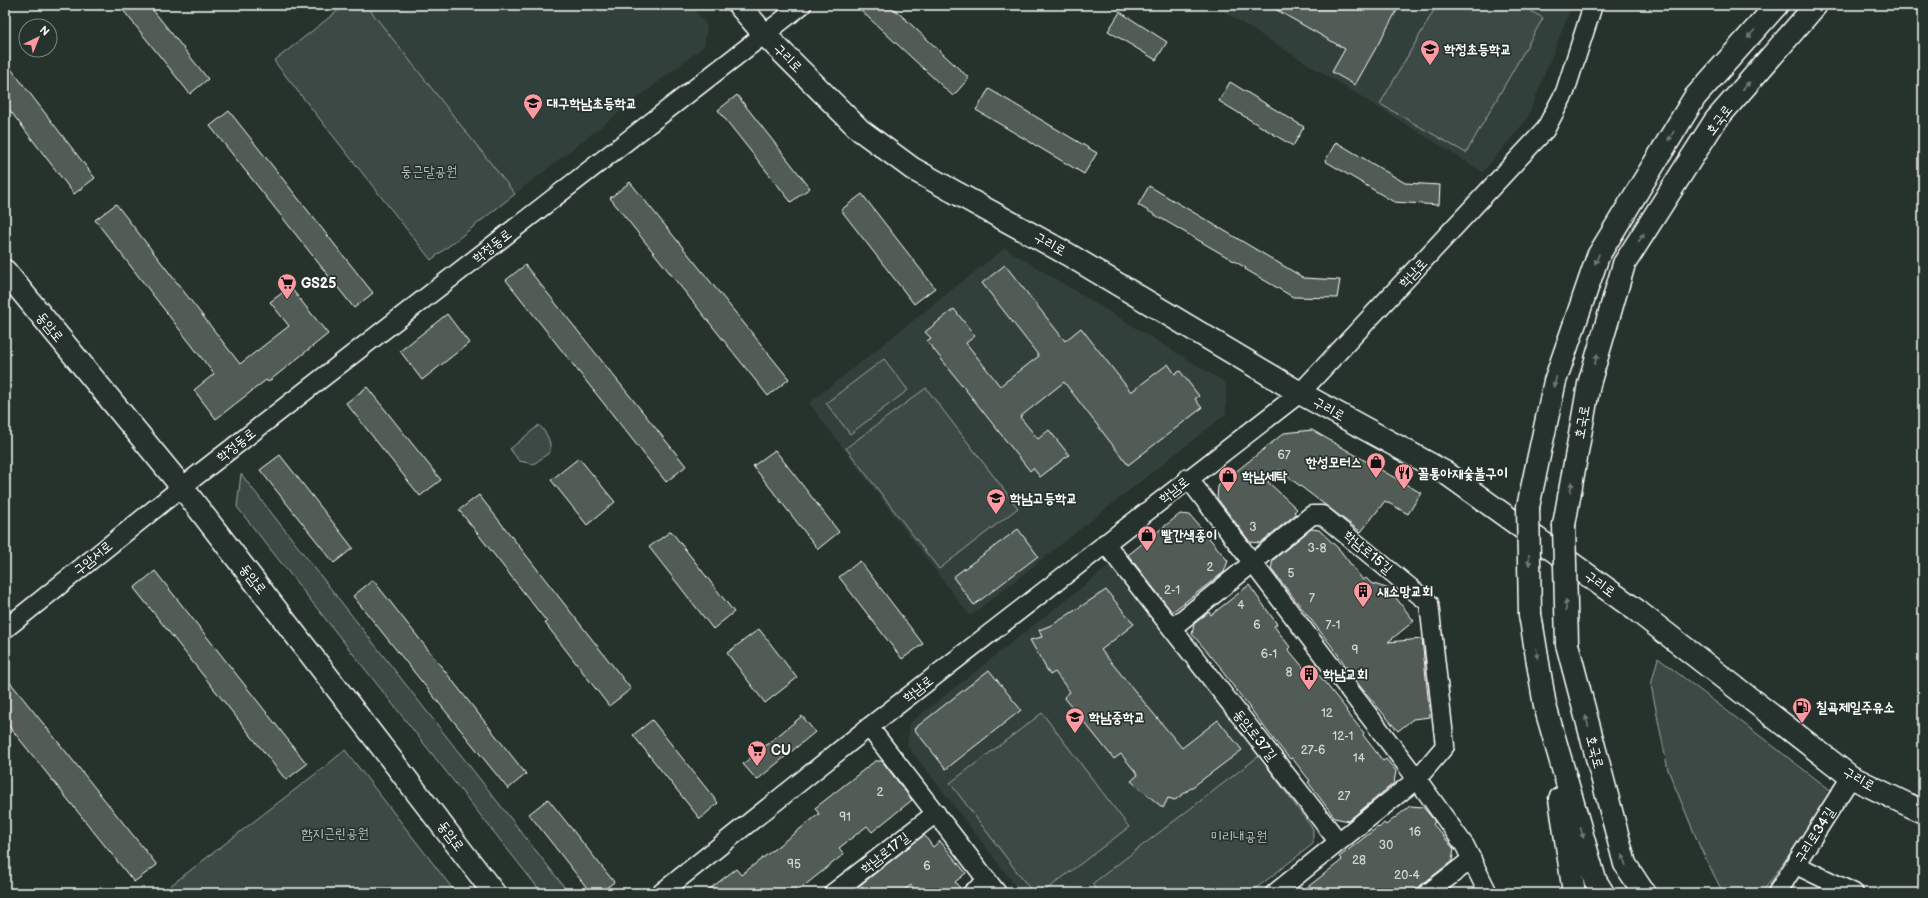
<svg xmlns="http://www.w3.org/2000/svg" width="1928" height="898" viewBox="0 0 1928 898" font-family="'Balsamiq Sans','Poor Story',sans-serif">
<rect width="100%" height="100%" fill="#26332d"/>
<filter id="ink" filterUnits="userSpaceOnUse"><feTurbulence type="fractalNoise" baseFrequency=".025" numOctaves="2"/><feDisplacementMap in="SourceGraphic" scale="8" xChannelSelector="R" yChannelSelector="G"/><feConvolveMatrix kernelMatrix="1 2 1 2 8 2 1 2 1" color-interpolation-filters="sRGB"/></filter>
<g filter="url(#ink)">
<!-- built -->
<g fill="#333f3a">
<path d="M366,5H691L707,26L704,46L515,194Z"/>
<path d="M1228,5H1572L1527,119L1483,172L1224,12Z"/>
<path d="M1005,248L1226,383V414L970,616L809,403Z"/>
<path d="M1109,566L1259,756L1080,893H1021L907,745L910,723Z"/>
</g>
<!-- green -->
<g fill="#3e4944" stroke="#9ea4a2">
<path d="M345,5H366L515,194L431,260L274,61Z"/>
<path d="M1437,5H1520L1543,18L1466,153L1380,104Z"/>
<path d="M884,359L908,390L850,434L826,403Z"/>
<path d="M926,388L1018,508L939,569L846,448Z"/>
<path d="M539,425C547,434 551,440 550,452L534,464L519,461L510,449Z"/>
<path d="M241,474L569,893H542L237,507Z"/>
<path d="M1658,658L1833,792L1762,893H1723L1700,847L1668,770L1651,685Z"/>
<path d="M1042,713L1129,827L1042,893H1033L950,783Z"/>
<path d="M345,750L456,893H161L327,765Z"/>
<path d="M1259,756L1313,829V844L1250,893H1099L1092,884Z"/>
</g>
<!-- building -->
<g fill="#515c57" stroke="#fff">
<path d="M119,5H149L208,79L190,94Z"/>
<path d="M855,5H890L969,78L953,96Z"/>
<path d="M1268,5H1400L1355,85L1332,72L1345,49Z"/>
<path d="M1120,12L1167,42L1156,60L1108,31Z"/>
<path d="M5,61L95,178L74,194L5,104Z"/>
<path d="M1230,82L1304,127L1293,146L1219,101Z"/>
<path d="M989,89L1097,153L1084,174L976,110Z"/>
<path d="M737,95L810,188L791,202L718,110Z"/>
<path d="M229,111L373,293L354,308L210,126Z"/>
<path d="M1336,142L1405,183L1440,185L1439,205L1394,202L1325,161Z"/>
<path d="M630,182L789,379L768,396L610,198Z"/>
<path d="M1149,186L1304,278L1340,280L1337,298L1293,297L1245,269L1246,268L1138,205Z"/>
<path d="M862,194L935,288L914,304L841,210Z"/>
<path d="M116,204L240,364L289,326L270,302L290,287L328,334L268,382L266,380L216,419L194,390L214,374L95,220Z"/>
<path d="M525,265L686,466L666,482L506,280Z"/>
<path d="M1005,265L1065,341L1081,328L1131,392L1168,364L1175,374L1180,371L1199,396L1195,399L1202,408L1128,465L1064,382L1020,417L1038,439L1049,430L1069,455L1040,477L1033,468L1030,471L927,341L931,338L925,332L954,309L975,336L966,343L1000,386L1039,356L982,283Z"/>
<path d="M447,314L469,343L422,380L400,351Z"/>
<path d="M367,387L441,480L420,496L346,403Z"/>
<path d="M1312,430L1421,493L1408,514L1385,501L1361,532L1279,470L1268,482L1297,509L1294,512L1296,514L1260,543L1250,542L1217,498L1218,486L1284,433Z"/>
<path d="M775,450L839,532L818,549L753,466Z"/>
<path d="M280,455L353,548L334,563L260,470Z"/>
<path d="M579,458L615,502L587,525L551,480Z"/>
<path d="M479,495L631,689L609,706L545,623L547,622L459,510Z"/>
<path d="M1180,514L1190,515L1228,561L1224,572L1172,612L1128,555Z"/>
<path d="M1018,529L1038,556L974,605L953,577Z"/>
<path d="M1311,529L1319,530L1339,549L1363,580L1366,578L1371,583L1389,589L1414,621L1388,642L1422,639L1430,717L1413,719L1398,731L1359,685L1334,649L1271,569L1273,560Z"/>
<path d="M671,531L734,612L713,629L649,547Z"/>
<path d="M860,561L923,644L902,659L839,577Z"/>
<path d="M155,571L307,764L286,780L134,588Z"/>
<path d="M373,580L526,774L508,789L353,596Z"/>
<path d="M1249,585L1277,624L1274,626L1290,647L1288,649L1312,678L1318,674L1347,710L1346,711L1364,733L1363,735L1383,761L1386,759L1396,771L1394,783L1348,821L1335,818L1308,782L1310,781L1292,758L1290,759L1271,736L1222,671L1223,670L1192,634L1194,624L1209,612L1211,615Z"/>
<path d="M1106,590L1134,624L1101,650L1182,748L1218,720L1242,750L1175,800L1168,798L1163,808L1131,781L1138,775L1121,754L1114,759L1064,697L1070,692L1055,672L1050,675L1030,640L1042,637L1039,630L1054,624Z"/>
<path d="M759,629L797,678L765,703L727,653Z"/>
<path d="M989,670L1021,710L946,769L914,729Z"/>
<path d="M5,676L157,865L134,882L5,721Z"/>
<path d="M802,716L815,732L757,780L743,764Z"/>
<path d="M652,720L718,803L700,819L633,735Z"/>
<path d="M875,761H882L912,800L872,832L867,826L839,848L844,854L795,893H704L736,869L741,875L819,814L815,808Z"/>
<path d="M548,799L614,882L600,893H591L529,814Z"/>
<path d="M1410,806L1423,807L1433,819L1435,822L1433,824L1454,849L1452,861L1411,893H1300L1342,860L1339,857L1378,827L1379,828L1384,823L1386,825Z"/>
<path d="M924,835L933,847L940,841L966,873L955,882L960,888L953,893H917L911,885L901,893H850Z"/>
</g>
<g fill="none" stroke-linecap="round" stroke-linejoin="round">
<!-- street casing -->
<g stroke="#fff" stroke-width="21">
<g id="street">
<path d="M1188,478L1417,779L1465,846L1488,893"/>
<path d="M1105,543L1338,841"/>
<path d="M1172,628L1312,515H1322L1429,603L1445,746L1417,779L1275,893"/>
<path d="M5,629L182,487L802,5"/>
<path d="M869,727L997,893"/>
<path d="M1796,865L1854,893"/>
<path d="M661,893L869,727L1300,393L1545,130L1565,92L1593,5"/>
<path d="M833,893L936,813"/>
<path d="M972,893L988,881"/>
<path d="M1428,893L1472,859"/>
<path d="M1777,893L1851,777"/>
</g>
</g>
<!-- secondary casing -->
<g stroke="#fff" stroke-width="25">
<g id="secondary">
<path d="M739,5L764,34L860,130L913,169L1069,255L1300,393L1446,473L1636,610L1851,777L1923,812"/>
<path d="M5,271L182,487L494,893"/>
<path d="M1528,507L1555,381L1598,256L1695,97L1777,5"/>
<path d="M1564,525L1589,384L1624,264L1715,121L1816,5"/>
<path d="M1530,614L1545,706L1595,880L1603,893"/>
<path d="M1567,644L1625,864L1644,893"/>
<path d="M1560,799L1574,893"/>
</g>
</g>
<!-- street -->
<use href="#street" stroke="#26332d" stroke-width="18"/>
<!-- secondary -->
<use href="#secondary" stroke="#26332d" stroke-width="22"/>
<!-- secondary-bridge casing -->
<g stroke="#fff" stroke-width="25" stroke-linecap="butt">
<g id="secondary-bridge">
<path d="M1528,507L1530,614"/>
<path d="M1564,525L1567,644"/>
</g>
</g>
<!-- secondary-bridge -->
<use href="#secondary-bridge" stroke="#26332d" stroke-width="22"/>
</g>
<!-- one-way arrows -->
<defs><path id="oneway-solid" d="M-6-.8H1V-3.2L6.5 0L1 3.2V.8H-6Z"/></defs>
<g fill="#727a76">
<use href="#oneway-solid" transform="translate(1751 34) rotate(132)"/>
<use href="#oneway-solid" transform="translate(1746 86) rotate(-49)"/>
<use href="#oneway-solid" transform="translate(1671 136) rotate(121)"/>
<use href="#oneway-solid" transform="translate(1641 238) rotate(-57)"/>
<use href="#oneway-solid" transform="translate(1597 259) rotate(112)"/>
<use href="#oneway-solid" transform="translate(1596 359) rotate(-74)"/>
<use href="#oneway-solid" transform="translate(1555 382) rotate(105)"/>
<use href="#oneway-solid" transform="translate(1571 487) rotate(-80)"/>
<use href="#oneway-solid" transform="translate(1529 560) rotate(89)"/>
<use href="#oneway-solid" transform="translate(1566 605) rotate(-91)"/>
<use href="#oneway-solid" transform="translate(1537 653) rotate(81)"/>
<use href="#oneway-solid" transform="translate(1587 721) rotate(-105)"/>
<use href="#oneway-solid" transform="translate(1582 833) rotate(74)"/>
<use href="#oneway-solid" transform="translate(1624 860) rotate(-109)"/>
</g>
</g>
<!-- icons -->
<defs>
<g id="school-pin" transform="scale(1)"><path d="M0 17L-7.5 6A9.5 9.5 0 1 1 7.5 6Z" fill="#ff9aa2" stroke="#26332d"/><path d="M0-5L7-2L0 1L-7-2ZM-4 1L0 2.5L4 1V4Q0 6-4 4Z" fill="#111"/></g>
<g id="supermarket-pin" transform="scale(1)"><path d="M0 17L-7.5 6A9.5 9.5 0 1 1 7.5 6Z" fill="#ff9aa2" stroke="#26332d"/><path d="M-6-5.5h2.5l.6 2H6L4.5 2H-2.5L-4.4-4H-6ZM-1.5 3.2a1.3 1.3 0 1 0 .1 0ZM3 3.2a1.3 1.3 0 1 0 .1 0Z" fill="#111"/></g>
<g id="shop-pin" transform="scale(1)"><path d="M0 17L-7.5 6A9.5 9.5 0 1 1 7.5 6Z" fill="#ff9aa2" stroke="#26332d"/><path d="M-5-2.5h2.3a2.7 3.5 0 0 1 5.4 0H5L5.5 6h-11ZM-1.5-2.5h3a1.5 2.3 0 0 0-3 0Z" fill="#111"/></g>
<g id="restaurant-pin" transform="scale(1)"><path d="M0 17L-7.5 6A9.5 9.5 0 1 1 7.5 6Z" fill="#ff9aa2" stroke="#26332d"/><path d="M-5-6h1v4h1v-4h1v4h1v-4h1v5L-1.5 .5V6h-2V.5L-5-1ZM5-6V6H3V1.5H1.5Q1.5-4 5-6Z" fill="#111"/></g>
<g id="building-pin" transform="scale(1)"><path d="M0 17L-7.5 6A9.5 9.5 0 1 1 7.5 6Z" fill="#ff9aa2" stroke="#26332d"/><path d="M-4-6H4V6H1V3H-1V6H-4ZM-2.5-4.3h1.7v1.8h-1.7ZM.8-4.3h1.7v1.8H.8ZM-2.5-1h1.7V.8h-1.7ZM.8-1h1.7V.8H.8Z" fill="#111"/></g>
<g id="fuel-pin" transform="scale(1)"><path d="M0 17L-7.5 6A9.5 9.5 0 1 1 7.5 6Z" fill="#ff9aa2" stroke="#26332d"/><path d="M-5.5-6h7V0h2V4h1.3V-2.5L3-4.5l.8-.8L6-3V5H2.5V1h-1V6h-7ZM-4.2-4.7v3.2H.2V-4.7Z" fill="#111"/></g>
</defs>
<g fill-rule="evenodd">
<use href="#school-pin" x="1430" y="49"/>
<use href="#school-pin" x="533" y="103"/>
<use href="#supermarket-pin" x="287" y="283"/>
<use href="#shop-pin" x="1376" y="462"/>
<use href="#restaurant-pin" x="1404" y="473"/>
<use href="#shop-pin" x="1228" y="476"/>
<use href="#school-pin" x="996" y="498"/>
<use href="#shop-pin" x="1147" y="535"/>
<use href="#building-pin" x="1363" y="591"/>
<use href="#building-pin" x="1309" y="674"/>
<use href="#fuel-pin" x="1802" y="707"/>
<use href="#school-pin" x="1075" y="717"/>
<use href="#supermarket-pin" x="757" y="750"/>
</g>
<g text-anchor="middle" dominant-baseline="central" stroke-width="3.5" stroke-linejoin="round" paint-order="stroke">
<!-- number labels -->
<g font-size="12" fill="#d4d6d5">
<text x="1284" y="455">67</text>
<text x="1253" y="527">3</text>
<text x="1317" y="548">3-8</text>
<text x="1210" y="567">2</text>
<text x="1291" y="573">5</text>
<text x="1172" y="590">2-1</text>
<text x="1312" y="598">7</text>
<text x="1241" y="605">4</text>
<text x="1257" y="625">6</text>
<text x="1333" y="625">7-1</text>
<text x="1355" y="650">9</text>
<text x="1269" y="654">6-1</text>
<text x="1289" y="672">8</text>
<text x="1327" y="713">12</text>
<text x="1343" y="736">12-1</text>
<text x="1313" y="750">27-6</text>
<text x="1359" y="758">14</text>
<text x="880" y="792">2</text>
<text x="1344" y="796">27</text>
<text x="845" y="817">91</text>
<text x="1415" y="832">16</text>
<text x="1386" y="845">30</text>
<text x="1359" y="860">28</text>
<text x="794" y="864">95</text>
<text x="927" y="866">6</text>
<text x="1407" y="875">20-4</text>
</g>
<!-- poi labels -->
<g font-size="14" font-weight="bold" fill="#fff" stroke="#26332d" text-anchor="start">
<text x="1444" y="49">학정초등학교</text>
<text x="547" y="103">대구학남초등학교</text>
<text x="301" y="283">GS25</text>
<text x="1362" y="462" text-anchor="end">한성모터스</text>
<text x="1418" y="473">꼴통아재숯불구이</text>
<text x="1242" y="476">학남세탁</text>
<text x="1010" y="498">학남고등학교</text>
<text x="1161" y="535">빨간색종이</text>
<text x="1377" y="591">새소망교회</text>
<text x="1323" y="674">학남교회</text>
<text x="1816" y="707">칠곡제일주유소</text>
<text x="1089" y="717">학남중학교</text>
<text x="771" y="750">CU</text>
</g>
<!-- street labels -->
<g font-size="14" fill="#fff" stroke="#26332d">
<text transform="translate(788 58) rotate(45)">구리로</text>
<text transform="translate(1719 120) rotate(-53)">호국로</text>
<text transform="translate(1050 244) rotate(29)">구리로</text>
<text transform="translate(492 246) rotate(-38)">학정동로</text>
<text transform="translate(1413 273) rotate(-47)">학남로</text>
<text transform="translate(50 327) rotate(51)">동암로</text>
<text transform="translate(1329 409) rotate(29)">구리로</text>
<text transform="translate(1582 422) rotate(-80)">호국로</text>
<text transform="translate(236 445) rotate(-38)">학정동로</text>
<text transform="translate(1174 490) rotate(-38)">학남로</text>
<text transform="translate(1368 552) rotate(40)">학남로15길</text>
<text transform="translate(93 558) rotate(-39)">구암서로</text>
<text transform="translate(253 579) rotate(52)">동암로</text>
<text transform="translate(1600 584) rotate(36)">구리로</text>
<text transform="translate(918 689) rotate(-38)">학남로</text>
<text transform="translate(1255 735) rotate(52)">동암로37길</text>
<text transform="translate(1595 752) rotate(75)">호국로</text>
<text transform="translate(1859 779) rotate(30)">구리로</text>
<text transform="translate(1815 835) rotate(-58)">구리로34길</text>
<text transform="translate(451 836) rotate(53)">동암로</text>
<text transform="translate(885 853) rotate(-38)">학남로17길</text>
</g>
<!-- park labels -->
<g font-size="14" fill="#bbbfbe" stroke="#26332d">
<text x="429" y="171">둥근달공원</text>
<text x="335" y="833">함지근린공원</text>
<text x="1239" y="836">미리내공원</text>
</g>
</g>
<!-- margin -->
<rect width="1928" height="898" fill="none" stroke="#26332d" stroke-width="20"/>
<rect x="10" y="10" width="1908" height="878" fill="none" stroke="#fff" stroke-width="1.5" filter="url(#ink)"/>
<!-- north arrow -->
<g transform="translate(38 38) rotate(43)"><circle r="19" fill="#26332d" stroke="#7d8581"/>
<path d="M0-3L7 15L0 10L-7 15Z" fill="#ff9aa2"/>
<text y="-6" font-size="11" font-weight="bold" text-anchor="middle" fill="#ffffff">N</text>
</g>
</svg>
